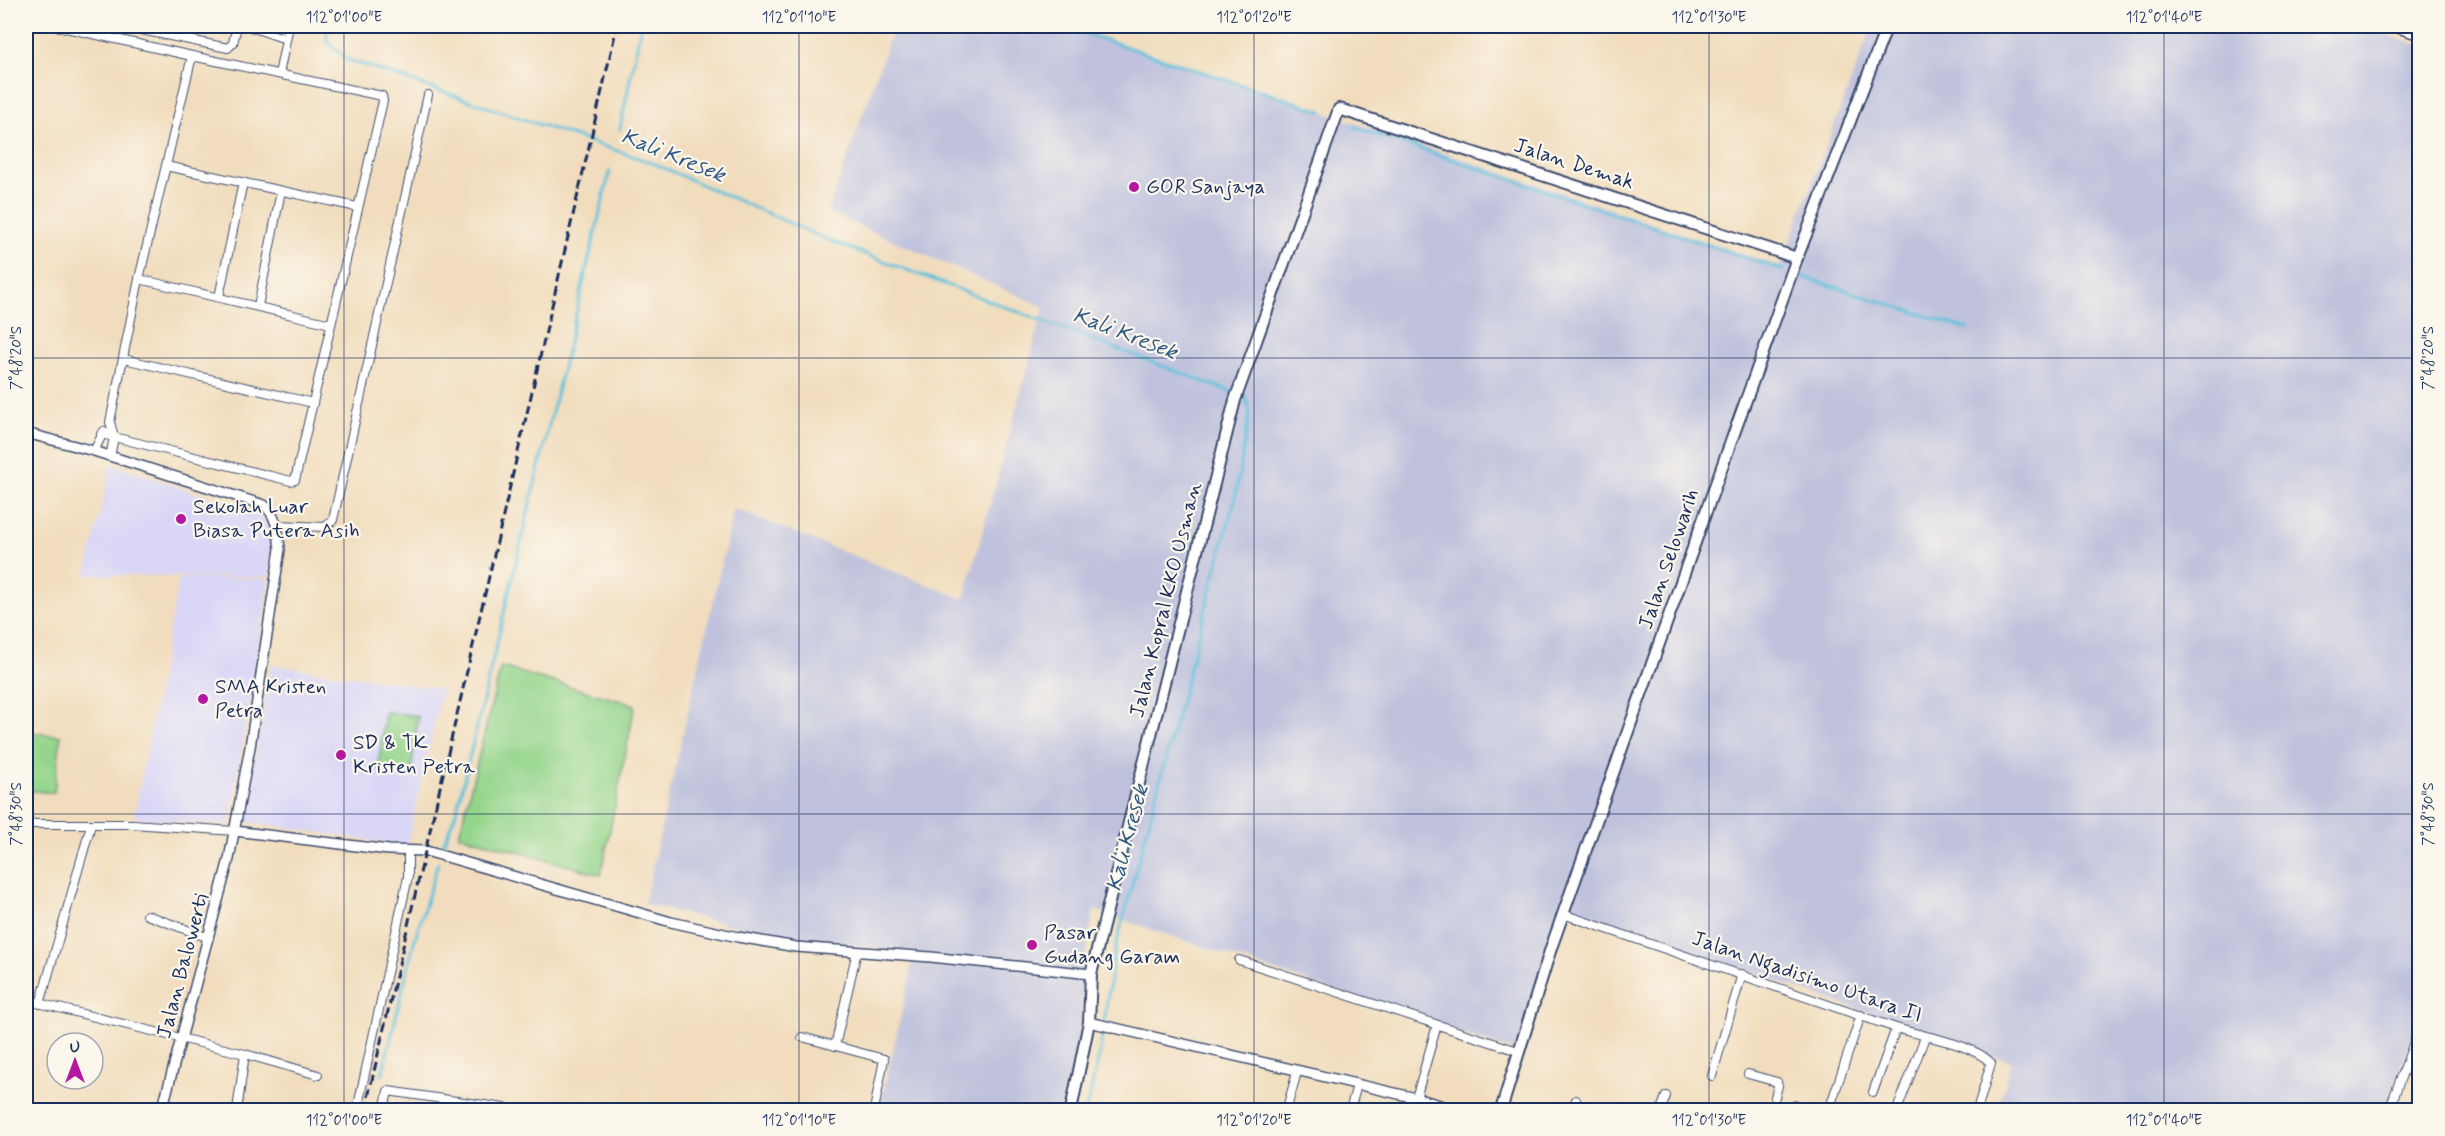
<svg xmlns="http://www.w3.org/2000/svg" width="2445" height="1136" viewBox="0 0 2445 1136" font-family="Mynerve,sans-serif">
<rect width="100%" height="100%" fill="#fbf7ec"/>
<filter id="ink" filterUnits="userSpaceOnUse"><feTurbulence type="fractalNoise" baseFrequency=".0167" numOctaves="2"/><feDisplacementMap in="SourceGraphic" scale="12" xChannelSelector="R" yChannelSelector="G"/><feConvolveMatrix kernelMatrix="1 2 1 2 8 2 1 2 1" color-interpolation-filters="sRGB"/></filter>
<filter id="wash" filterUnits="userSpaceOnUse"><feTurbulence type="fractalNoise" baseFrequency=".008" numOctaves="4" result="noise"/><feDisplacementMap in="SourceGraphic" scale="24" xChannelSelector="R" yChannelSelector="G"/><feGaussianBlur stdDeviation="1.35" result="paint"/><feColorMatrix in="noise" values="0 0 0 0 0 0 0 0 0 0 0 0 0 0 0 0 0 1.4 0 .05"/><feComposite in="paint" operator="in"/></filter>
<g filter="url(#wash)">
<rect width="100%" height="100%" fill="#f1ddbd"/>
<!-- built -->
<g fill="#d9d6f7">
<path d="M111,464L259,515L267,523L271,535L269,577L86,575Z"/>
<path d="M179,577L269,579L229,825L134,818Z"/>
<path d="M271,665L442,689L407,846L244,821Z"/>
</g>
<!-- industrial -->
<path fill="#c0c2dd" d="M894,26H1058L1190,67L1780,267L1872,26H2358L2419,45L2420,1022H2417L2385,1110H1997L2012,1062L1562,908L1517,1052L1094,910L1083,967L1081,1029L1066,1110H879L910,976L913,951L794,941L644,904L734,509L964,599L1044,307L828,212Z"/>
<!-- green -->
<g fill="#94d58c" stroke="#588275" stroke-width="1.5">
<path d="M501,667L635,705L601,875L459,835Z"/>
<path d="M385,712L418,716L411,773L378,769Z"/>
<path d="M26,732L61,736L54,793L26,790Z"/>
</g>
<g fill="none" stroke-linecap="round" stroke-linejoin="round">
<!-- stream -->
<g stroke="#5ec0dc" stroke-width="3">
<path d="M327,26V41L346,59L650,162L833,242L1234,393"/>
<path d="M1063,26L1322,111"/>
<path d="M1355,127L1783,270"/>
<path d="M620,129L641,26"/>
<path d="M1800,276L1967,329"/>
<path d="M442,847L456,813L610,171"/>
<path d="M382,1075L414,942L438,863"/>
<path d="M1086,1110L1099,1057L1114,953L1235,498L1250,411L1245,397L1240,395"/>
</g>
</g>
</g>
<g filter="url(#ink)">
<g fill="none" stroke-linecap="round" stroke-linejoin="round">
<!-- minor casing -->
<g stroke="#3b496c" stroke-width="10">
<g id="minor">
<path d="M57,26L192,56"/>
<path d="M122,26L228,48L233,43L237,26"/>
<path d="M248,26L286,39"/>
<path d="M279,74L289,26"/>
<path d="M166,166L357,207"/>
<path d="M139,279L331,324"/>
<path d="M219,297L243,182"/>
<path d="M258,306L281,191"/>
<path d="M124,359L313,403"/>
<path d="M101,434L114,437L291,481L295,480L383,101L382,96L192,56L139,279L110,422L114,437L110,457"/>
<path d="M94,451L104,431"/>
<path d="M277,525L325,527L333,520L428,95"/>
<path d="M26,824H132L235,831"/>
<path d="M1563,914C1673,951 1783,989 1893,1027C1919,1036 1973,1043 1991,1063L1977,1110"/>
<path d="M147,915L209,938"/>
<path d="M1239,960L1518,1051"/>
<path d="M26,1000L245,1054L318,1075"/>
<path d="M40,1004L91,825"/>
<path d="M802,1037L884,1059L874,1110"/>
<path d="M835,1046L857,951"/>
<path d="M1748,1074L1777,1082"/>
<path d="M1712,1076L1742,974"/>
<path d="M1873,1092L1896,1028"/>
<path d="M1775,1097L1778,1086"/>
<path d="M1416,1098L1437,1025"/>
<path d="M1832,1101L1861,1015"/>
<path d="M1287,1108L1297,1072"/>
<path d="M237,1110L245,1054"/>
<path d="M357,1110L408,877V851"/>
<path d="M384,1110L388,1091L519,1110"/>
<path d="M1350,1110L1357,1085"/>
<path d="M1573,1110L1576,1100"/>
<path d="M1661,1110L1666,1096"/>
<path d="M1793,1110L1795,1105"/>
<path d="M1897,1110L1925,1037"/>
<path d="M2389,1110L2420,1026"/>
</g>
</g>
<!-- tertiary casing -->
<g stroke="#3b496c" stroke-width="12">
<g id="tertiary">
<path d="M2392,26L2420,35"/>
<path d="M26,433L94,451L264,505C277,516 278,532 280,549L250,747L229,859L162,1110"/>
<path d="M235,831L389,850L426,851L671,922L738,937L796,947L931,957L1091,974"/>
<path d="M1089,1022L1416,1098L1457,1110"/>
</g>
</g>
<!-- secondary casing -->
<g stroke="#3b496c" stroke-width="14">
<g id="secondary">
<path d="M1071,1110L1089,1022L1091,974L1235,400L1339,109L1797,258"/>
<path d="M1501,1110L1551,948L1714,489L1797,258L1887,26"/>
</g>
</g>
<!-- minor -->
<use href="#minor" stroke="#fff" stroke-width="8"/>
<!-- tertiary -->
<use href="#tertiary" stroke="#fff" stroke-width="9"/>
<!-- secondary -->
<use href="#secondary" stroke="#fff" stroke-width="10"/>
<!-- rail -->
<path stroke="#1b2f5e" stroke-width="3" stroke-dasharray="9 4.5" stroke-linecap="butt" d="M365,1110L617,26"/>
</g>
</g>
<!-- ticks -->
<path fill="none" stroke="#1b2f5e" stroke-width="1.5" stroke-opacity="0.45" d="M344,26V1110M799,26V1110M1254,26V1110M1709,26V1110M2164,26V1110M26,358H2420M26,814H2420"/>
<!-- markers -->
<g fill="#b5179e" stroke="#fbf7ec" stroke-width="2">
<circle cx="1134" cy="187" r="6"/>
<circle cx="181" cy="519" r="6"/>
<circle cx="203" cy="699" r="6"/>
<circle cx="341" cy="755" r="6"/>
<circle cx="1032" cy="945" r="6"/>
</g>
<g text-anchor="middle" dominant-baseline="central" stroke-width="4.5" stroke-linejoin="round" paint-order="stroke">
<!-- street labels -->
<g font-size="21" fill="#1b2f5e" stroke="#fbf7ec">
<text transform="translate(1574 164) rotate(18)">Jalan Demak</text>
<text transform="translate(1669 559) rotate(-71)">Jalan Selowarih</text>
<text transform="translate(1166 600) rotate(-76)">Jalan Kopral KKO Usman</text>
<text transform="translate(183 966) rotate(-75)">Jalan Balowerti</text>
<text transform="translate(1807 977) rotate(19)">Jalan Ngadisimo Utara II</text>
</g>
<!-- poi labels -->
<g font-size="21" fill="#1b2f5e" stroke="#fbf7ec" text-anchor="start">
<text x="1146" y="187">GOR Sanjaya</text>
<text x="193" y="507">Sekolah Luar<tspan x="193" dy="24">Biasa Putera Asih</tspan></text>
<text x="215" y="687">SMA Kristen<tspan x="215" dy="24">Petra</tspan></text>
<text x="353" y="743">SD &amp; TK<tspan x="353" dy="24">Kristen Petra</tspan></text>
<text x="1044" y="933">Pasar<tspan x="1044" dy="24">Gudang Garam</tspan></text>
</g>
<!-- water labels -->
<g font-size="22" font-style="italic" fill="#2f5a84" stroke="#fbf7ec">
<text transform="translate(673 156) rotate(22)">Kali Kresek</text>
<text transform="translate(1125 334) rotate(21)">Kali Kresek</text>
<text transform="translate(1128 838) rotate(-75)">Kali Kresek</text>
</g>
</g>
<!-- margin -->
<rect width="2445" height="1136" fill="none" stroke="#fbf7ec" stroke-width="66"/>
<!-- north arrow -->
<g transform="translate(75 1061)"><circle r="28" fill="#fbf7ec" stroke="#a1a7b3" stroke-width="1.5"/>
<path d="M0-4.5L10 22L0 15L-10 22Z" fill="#b5179e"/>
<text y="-9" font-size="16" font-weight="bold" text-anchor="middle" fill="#1b2f5e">U</text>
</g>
<rect x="33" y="33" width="2379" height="1070" fill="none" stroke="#1b2f5e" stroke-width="2"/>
<g font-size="15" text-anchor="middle" fill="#1b2f5e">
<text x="344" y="22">112°01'00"E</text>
<text x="799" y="22">112°01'10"E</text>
<text x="1254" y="22">112°01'20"E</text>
<text x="1709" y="22">112°01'30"E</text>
<text x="2164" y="22">112°01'40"E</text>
<text transform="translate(16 358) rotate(-90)" y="5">7°48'20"S</text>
<text transform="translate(2428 358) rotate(-90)" y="5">7°48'20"S</text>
<text transform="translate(16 814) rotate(-90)" y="5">7°48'30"S</text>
<text transform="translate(2428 814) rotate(-90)" y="5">7°48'30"S</text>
<text x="344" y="1125">112°01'00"E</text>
<text x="799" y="1125">112°01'10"E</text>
<text x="1254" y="1125">112°01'20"E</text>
<text x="1709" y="1125">112°01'30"E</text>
<text x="2164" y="1125">112°01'40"E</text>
</g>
</svg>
